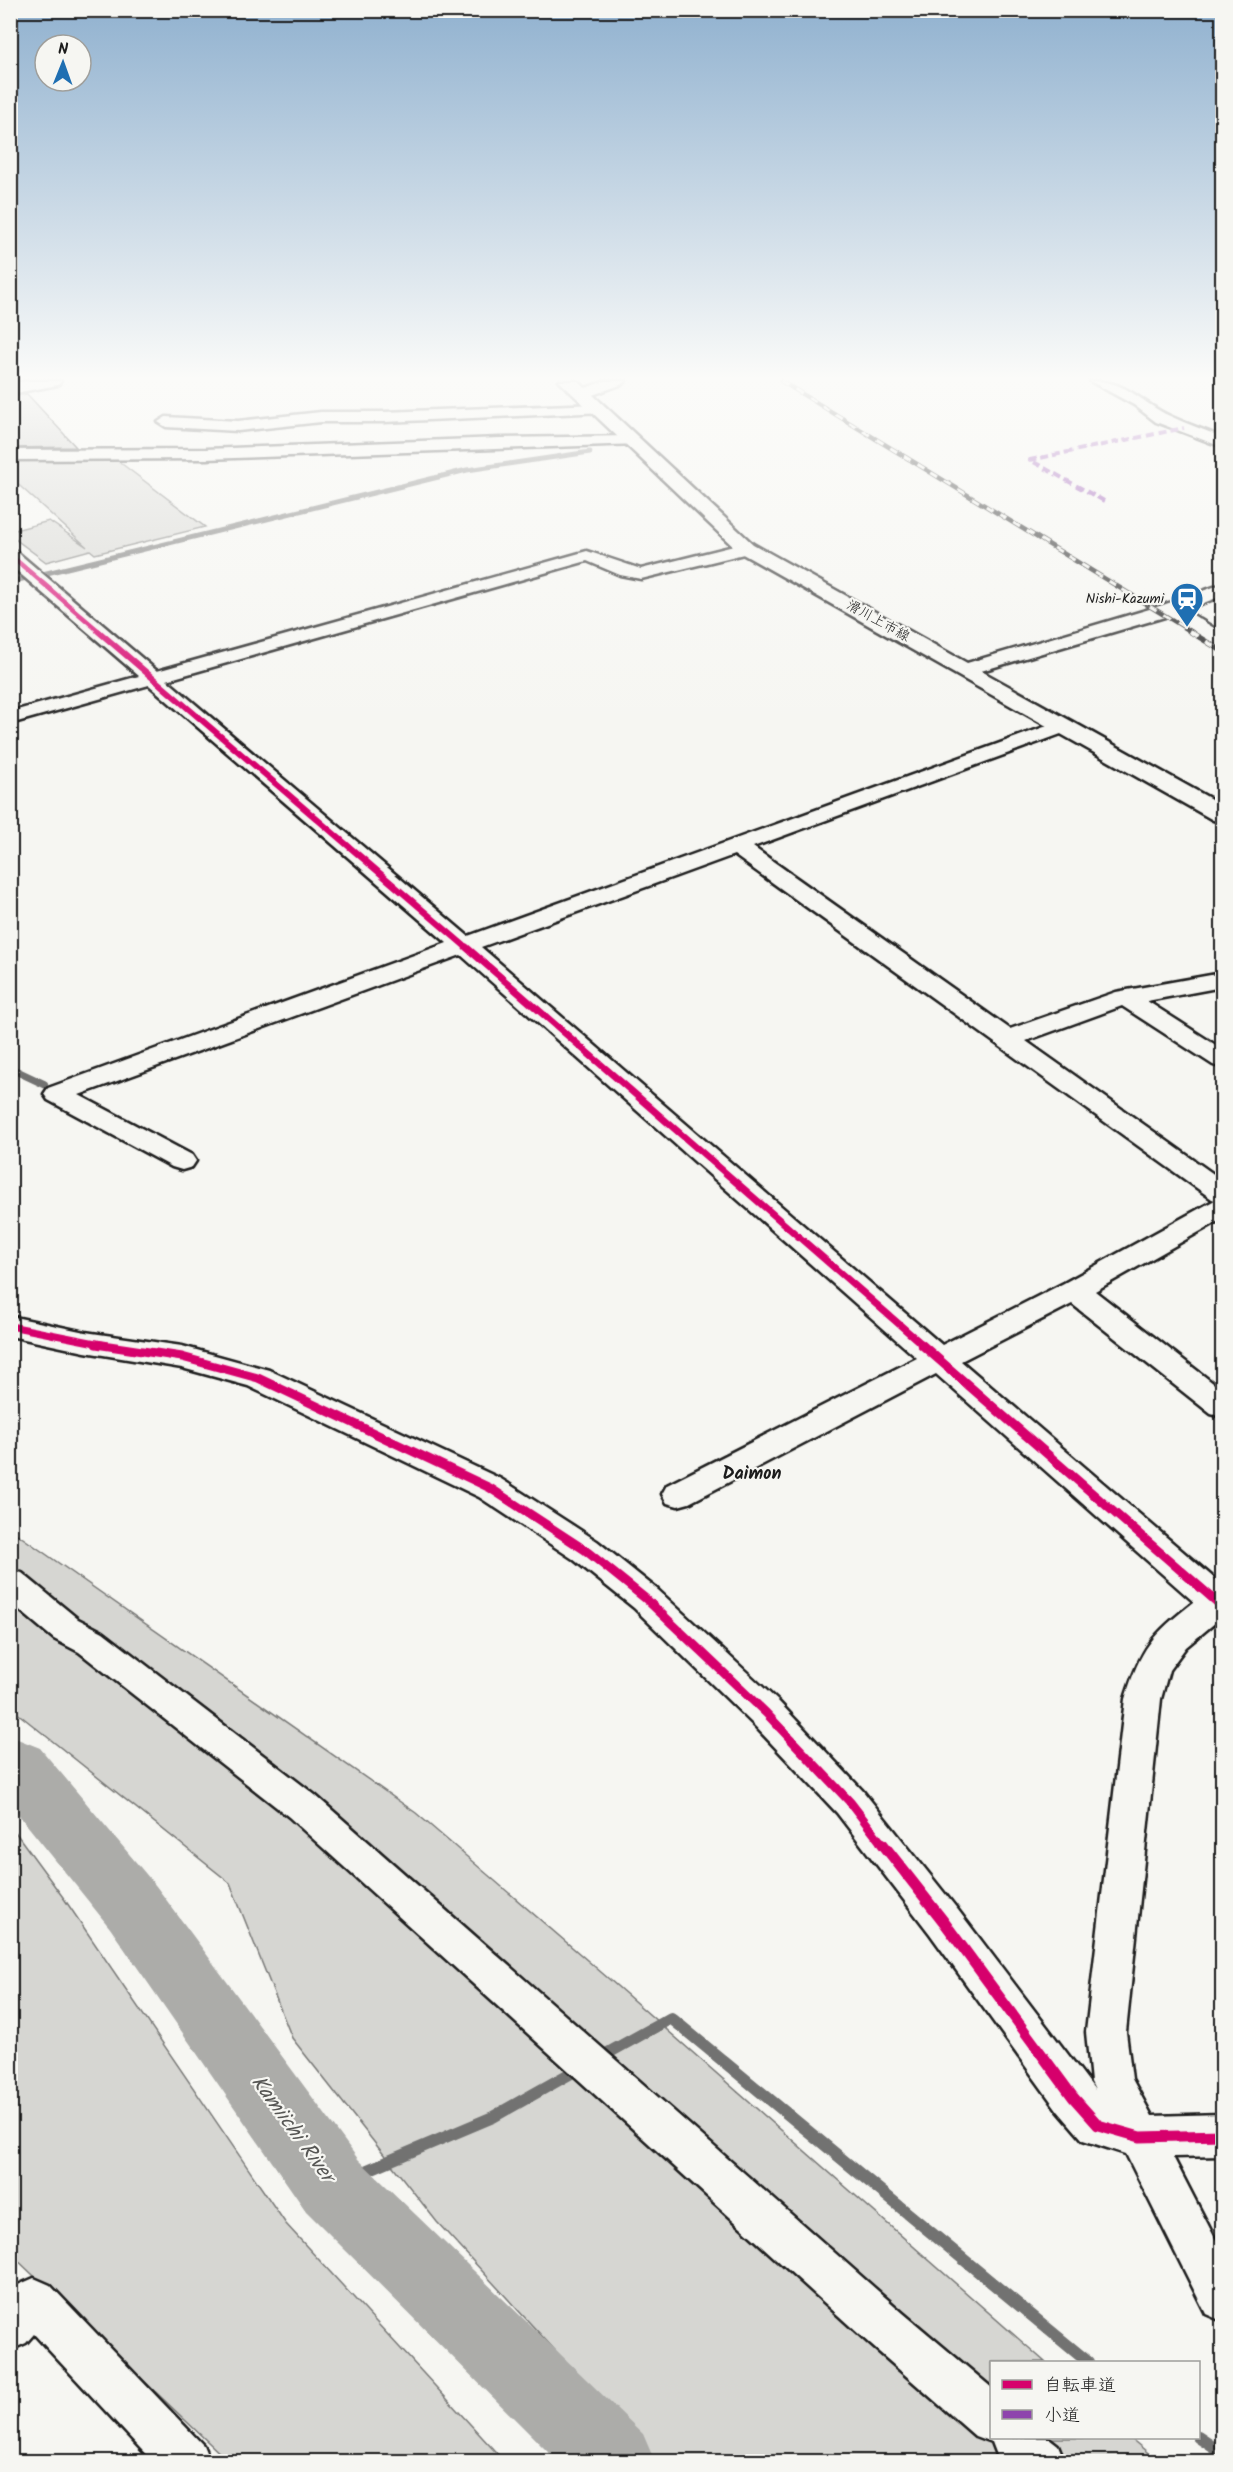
<svg xmlns="http://www.w3.org/2000/svg" width="1233" height="2472" viewBox="0 0 1233 2472" font-family="Kalam,'Klee One',sans-serif">
<rect width="100%" height="100%" fill="#f6f6f2"/>
<filter id="ink" filterUnits="userSpaceOnUse"><feTurbulence type="fractalNoise" baseFrequency=".0167" numOctaves="2"/><feDisplacementMap in="SourceGraphic" scale="12" xChannelSelector="R" yChannelSelector="G"/><feConvolveMatrix kernelMatrix="1 2 1 2 8 2 1 2 1" color-interpolation-filters="sRGB"/></filter>
<g filter="url(#ink)">
<!-- green -->
<g fill="#d6d6d2" stroke="#797977" stroke-width="1.5">
<path d="M11,458H114L205,527L95,554L90,550L46,562L11,536V531L49,521L87,547L11,478Z"/>
<path d="M10,1529L416,1813L609,1979L1045,2362H992V2438H1130L1158,2461H657L437,2222L292,2038L230,1883L11,1708Z"/>
<path d="M10,1825L65,1900L286,2224L504,2461H228L11,2254Z"/>
</g>
<g fill="none" stroke-linecap="round" stroke-linejoin="round">
<!-- stream-far2 -->
<path stroke="#727271" stroke-width="5" d="M10,582L467,470L590,452"/>
<!-- stream-far1 -->
<path stroke="#727271" stroke-width="8" d="M10,1068L44,1084"/>
<!-- stream -->
<g stroke="#727271" stroke-width="12">
<path d="M599,2058L671,2018L1088,2362"/>
<path d="M332,2185L493,2117L580,2068"/>
<path d="M1198,2437L1222,2453"/>
</g>
<!-- river -->
<path fill="#acaca9" fill-rule="evenodd" d="M10,1736L40,1748L156,1886L358,2159L643,2434L655,2462H558L306,2211L110,1928L10,1804Z"/>
</g>
<!-- building -->
<path fill="#c0c0bd" stroke="#1c1c1c" stroke-width="1.5" d="M27,394L76,447L10,448V397Z"/>
<g fill="none" stroke-linecap="round" stroke-linejoin="round">
<!-- minor casing -->
<g stroke="#1c1c1c" stroke-width="5">
<g id="minor">
<path d="M605,381H626L623,384L587,397L582,399L574,394L577,391Z"/>
<path d="M1090,381C1126,379 1141,403 1170,416C1187,424 1205,430 1222,437V447L1156,422L1134,405Z"/>
<path d="M598,404L606,409L604,412L384,422H321L238,431L166,427L158,422L166,417L238,421L321,412H384Z"/>
<path d="M632,436L640,441L638,444L206,459L10,460V450L206,449L500,438Z"/>
<path d="M746,543L752,544L755,548L752,552L641,579L620,575L587,561L167,680L468,936L1058,722L1065,720L1072,722L1075,726L1072,730L753,847L1010,1029L1116,992L1222,973V987L1147,1001L1222,1049V1068L1213,1065L1122,1006L1026,1041L1222,1180V1219L1095,1291L1222,1390V1417L1211,1414L1072,1304L961,1361L1222,1585V1617L1186,1647L1169,1670L1161,1699L1126,2032L1132,2079L1152,2116L1222,2114V2156L1173,2157L1222,2252V2321L1206,2314L1126,2154L1083,2140L1058,2111L930,1934L837,1813L753,1724L634,1608L573,1559L479,1497L248,1386L182,1368L85,1352L10,1336V1316L85,1332L182,1346L269,1370L501,1479L597,1541L658,1590L779,1702L863,1791L958,1910L1095,2090L1091,2082L1086,2032L1125,1699C1141,1647 1152,1635 1194,1602L936,1374L689,1503L678,1506L667,1503L662,1494L667,1485L917,1358L461,955L79,1095L192,1155L196,1161L192,1167L182,1170L172,1167L48,1100L44,1094L48,1088L447,943L149,685L10,724V712L139,676L10,565V550L16,551L157,671L587,551L641,569ZM734,855L1212,1199L1215,1200L1064,1283L942,1345L481,947Z"/>
<path d="M1222,584V596L1185,610L1222,633V647L1215,645L1168,616L971,674H957L954,670L957,666L1163,605Z"/>
<path d="M10,1569L22,1573L78,1619L103,1632L315,1795L903,2313L992,2388V2438H1049L1058,2445L1065,2462H1004L996,2455L991,2442L975,2436L871,2345L289,1817L79,1652L54,1639L10,1602Z"/>
<path d="M34,2278L50,2285L203,2445L210,2462H153L34,2334L26,2343L10,2350V2293L18,2285Z"/>
</g>
</g>
<!-- major casing -->
<g stroke="#1c1c1c" stroke-width="5">
<g id="major">
<path d="M26,381H61L58,385L10,394V384Z"/>
<path d="M559,381H578L753,544L1222,805V822L1213,820L739,552Z"/>
</g>
</g>
<!-- minor -->
<use href="#minor" fill="#f6f6f2" fill-rule="evenodd"/>
<!-- major -->
<use href="#major" fill="#f6f6f2" fill-rule="evenodd"/>
<!-- rail-far1 casing -->
<g stroke="#1c1c1c" stroke-width="4.5">
<path id="rail-far1" d="M781,381L1192,632"/>
</g>
<!-- rail casing -->
<g stroke="#1c1c1c" stroke-width="5">
<path id="rail" d="M1189,631L1222,651"/>
</g>
<!-- rail-far1 -->
<use href="#rail-far1" stroke="#f6f6f2" stroke-width="3" stroke-dasharray="8" stroke-linecap="butt"/>
<!-- rail -->
<use href="#rail" stroke="#f6f6f2" stroke-width="4" stroke-dasharray="10" stroke-linecap="butt"/>
<!-- quiet -->
<path stroke="#8e44ad" stroke-width="4" stroke-dasharray="8 4" stroke-linecap="butt" d="M1104,501L1030,460L1184,428"/>
<!-- cycleway-far4 casing -->
<g stroke="#f6f6f2" stroke-width="7">
<path id="cycleway-far4" d="M10,555L100,632"/>
</g>
<!-- cycleway-far3 casing -->
<g stroke="#f6f6f2" stroke-width="9">
<path id="cycleway-far3" d="M98,631L467,948"/>
</g>
<!-- cycleway-far2 casing -->
<g stroke="#f6f6f2" stroke-width="10">
<g id="cycleway-far2">
<path d="M466,947L923,1345"/>
<path d="M10,1326L106,1345"/>
</g>
</g>
<!-- cycleway-far1 casing -->
<g stroke="#f6f6f2" stroke-width="13">
<g id="cycleway-far1">
<path d="M96,1344L182,1357L258,1378L490,1488L585,1550L646,1599L766,1713L850,1802L883,1845"/>
<path d="M921,1344L1217,1602"/>
</g>
</g>
<!-- cycleway casing -->
<g stroke="#f6f6f2" stroke-width="15">
<path id="cycleway" d="M882,1843L944,1922L1073,2097L1098,2125L1140,2137L1222,2135"/>
</g>
<!-- cycleway-far4 -->
<use href="#cycleway-far4" stroke="#d6006c" stroke-width="4.5"/>
<!-- cycleway-far3 -->
<use href="#cycleway-far3" stroke="#d6006c" stroke-width="6"/>
<!-- cycleway-far2 -->
<use href="#cycleway-far2" stroke="#d6006c" stroke-width="7"/>
<!-- cycleway-far1 -->
<use href="#cycleway-far1" stroke="#d6006c" stroke-width="9"/>
<!-- cycleway -->
<use href="#cycleway" stroke="#d6006c" stroke-width="11"/>
</g>
</g>
<!-- sky -->
<linearGradient id="sky" x2="0" y2="1"><stop stop-color="#90b1cf"/><stop offset="0.52" stop-color="#fbfbf9"/><stop offset="1" stop-color="#fbfbf9" stop-opacity="0"/></linearGradient>
<rect width="1233" height="727" fill="url(#sky)"/>
<!-- icons -->
<defs>
<g id="station-pin" transform="scale(1.725)"><path d="M0 17L-7.5 6A9.5 9.5 0 1 1 7.5 6Z" fill="#1f6fb2" stroke="#f6f6f2"/><path d="M-3-6H3Q5-6 5-4V2Q5 4 3 4L4.5 6H3L1.5 4h-3L-3 6H-4.5L-3 4Q-5 4-5 2V-4Q-5-6-3-6ZM-3.5-4v3h7v-3ZM-3.5 1v1.5H-2V1ZM2 1v1.5H3.5V1Z" fill="#fff"/></g>
</defs>
<g fill-rule="evenodd">
<use href="#station-pin" x="1187" y="599"/>
</g>
<g text-anchor="middle" dominant-baseline="central" stroke-width="4.5" stroke-linejoin="round" paint-order="stroke">
<!-- far-poi labels -->
<g font-size="14" fill="#1c1c1c" stroke="#f6f6f2" text-anchor="end">
<text x="1164" y="599">Nishi-Kazumi</text>
</g>
<!-- far-street labels -->
<g font-size="14" fill="#1c1c1c" stroke="#f6f6f2">
<text transform="translate(878 621) rotate(29)">滑川上市線</text>
</g>
<!-- neighbourhood labels -->
<g font-size="18" font-weight="bold" fill="#1c1c1c" stroke="#f6f6f2">
<text x="752" y="1474">Daimon</text>
</g>
<!-- near-water labels -->
<g font-size="21" font-style="italic" fill="#565654" stroke="#f6f6f2">
<text transform="translate(292 2129) rotate(54)">Kamiichi River</text>
</g>
</g>
<!-- margin -->
<rect width="1233" height="2472" fill="none" stroke="#f6f6f2" stroke-width="36"/>
<rect x="18" y="18" width="1197" height="2436" fill="none" stroke="#1c1c1c" stroke-width="2" filter="url(#ink)"/>
<!-- legend -->
<rect x="990" y="2361" width="210" height="78" fill="#f6f6f2" stroke="#9f9f9c" stroke-width="1.5"/>
<rect x="1002" y="2380" width="30" height="9" fill="#d6006c" stroke="#9f9f9c" stroke-width="1.5"/>
<text x="1044" y="2391" font-size="18" fill="#1c1c1c">自転車道</text>
<rect x="1002" y="2410" width="30" height="9" fill="#8e44ad" stroke="#9f9f9c" stroke-width="1.5"/>
<text x="1044" y="2421" font-size="18" fill="#1c1c1c">小道</text>
<!-- north arrow -->
<g transform="translate(63 63) rotate(1)"><circle r="28" fill="#f6f6f2" stroke="#9f9f9c" stroke-width="1.5"/>
<path d="M0-4.5L10 22L0 15L-10 22Z" fill="#1f6fb2"/>
<text y="-9" font-size="16" font-weight="bold" text-anchor="middle" fill="#1c1c1c">N</text>
</g>
</svg>
